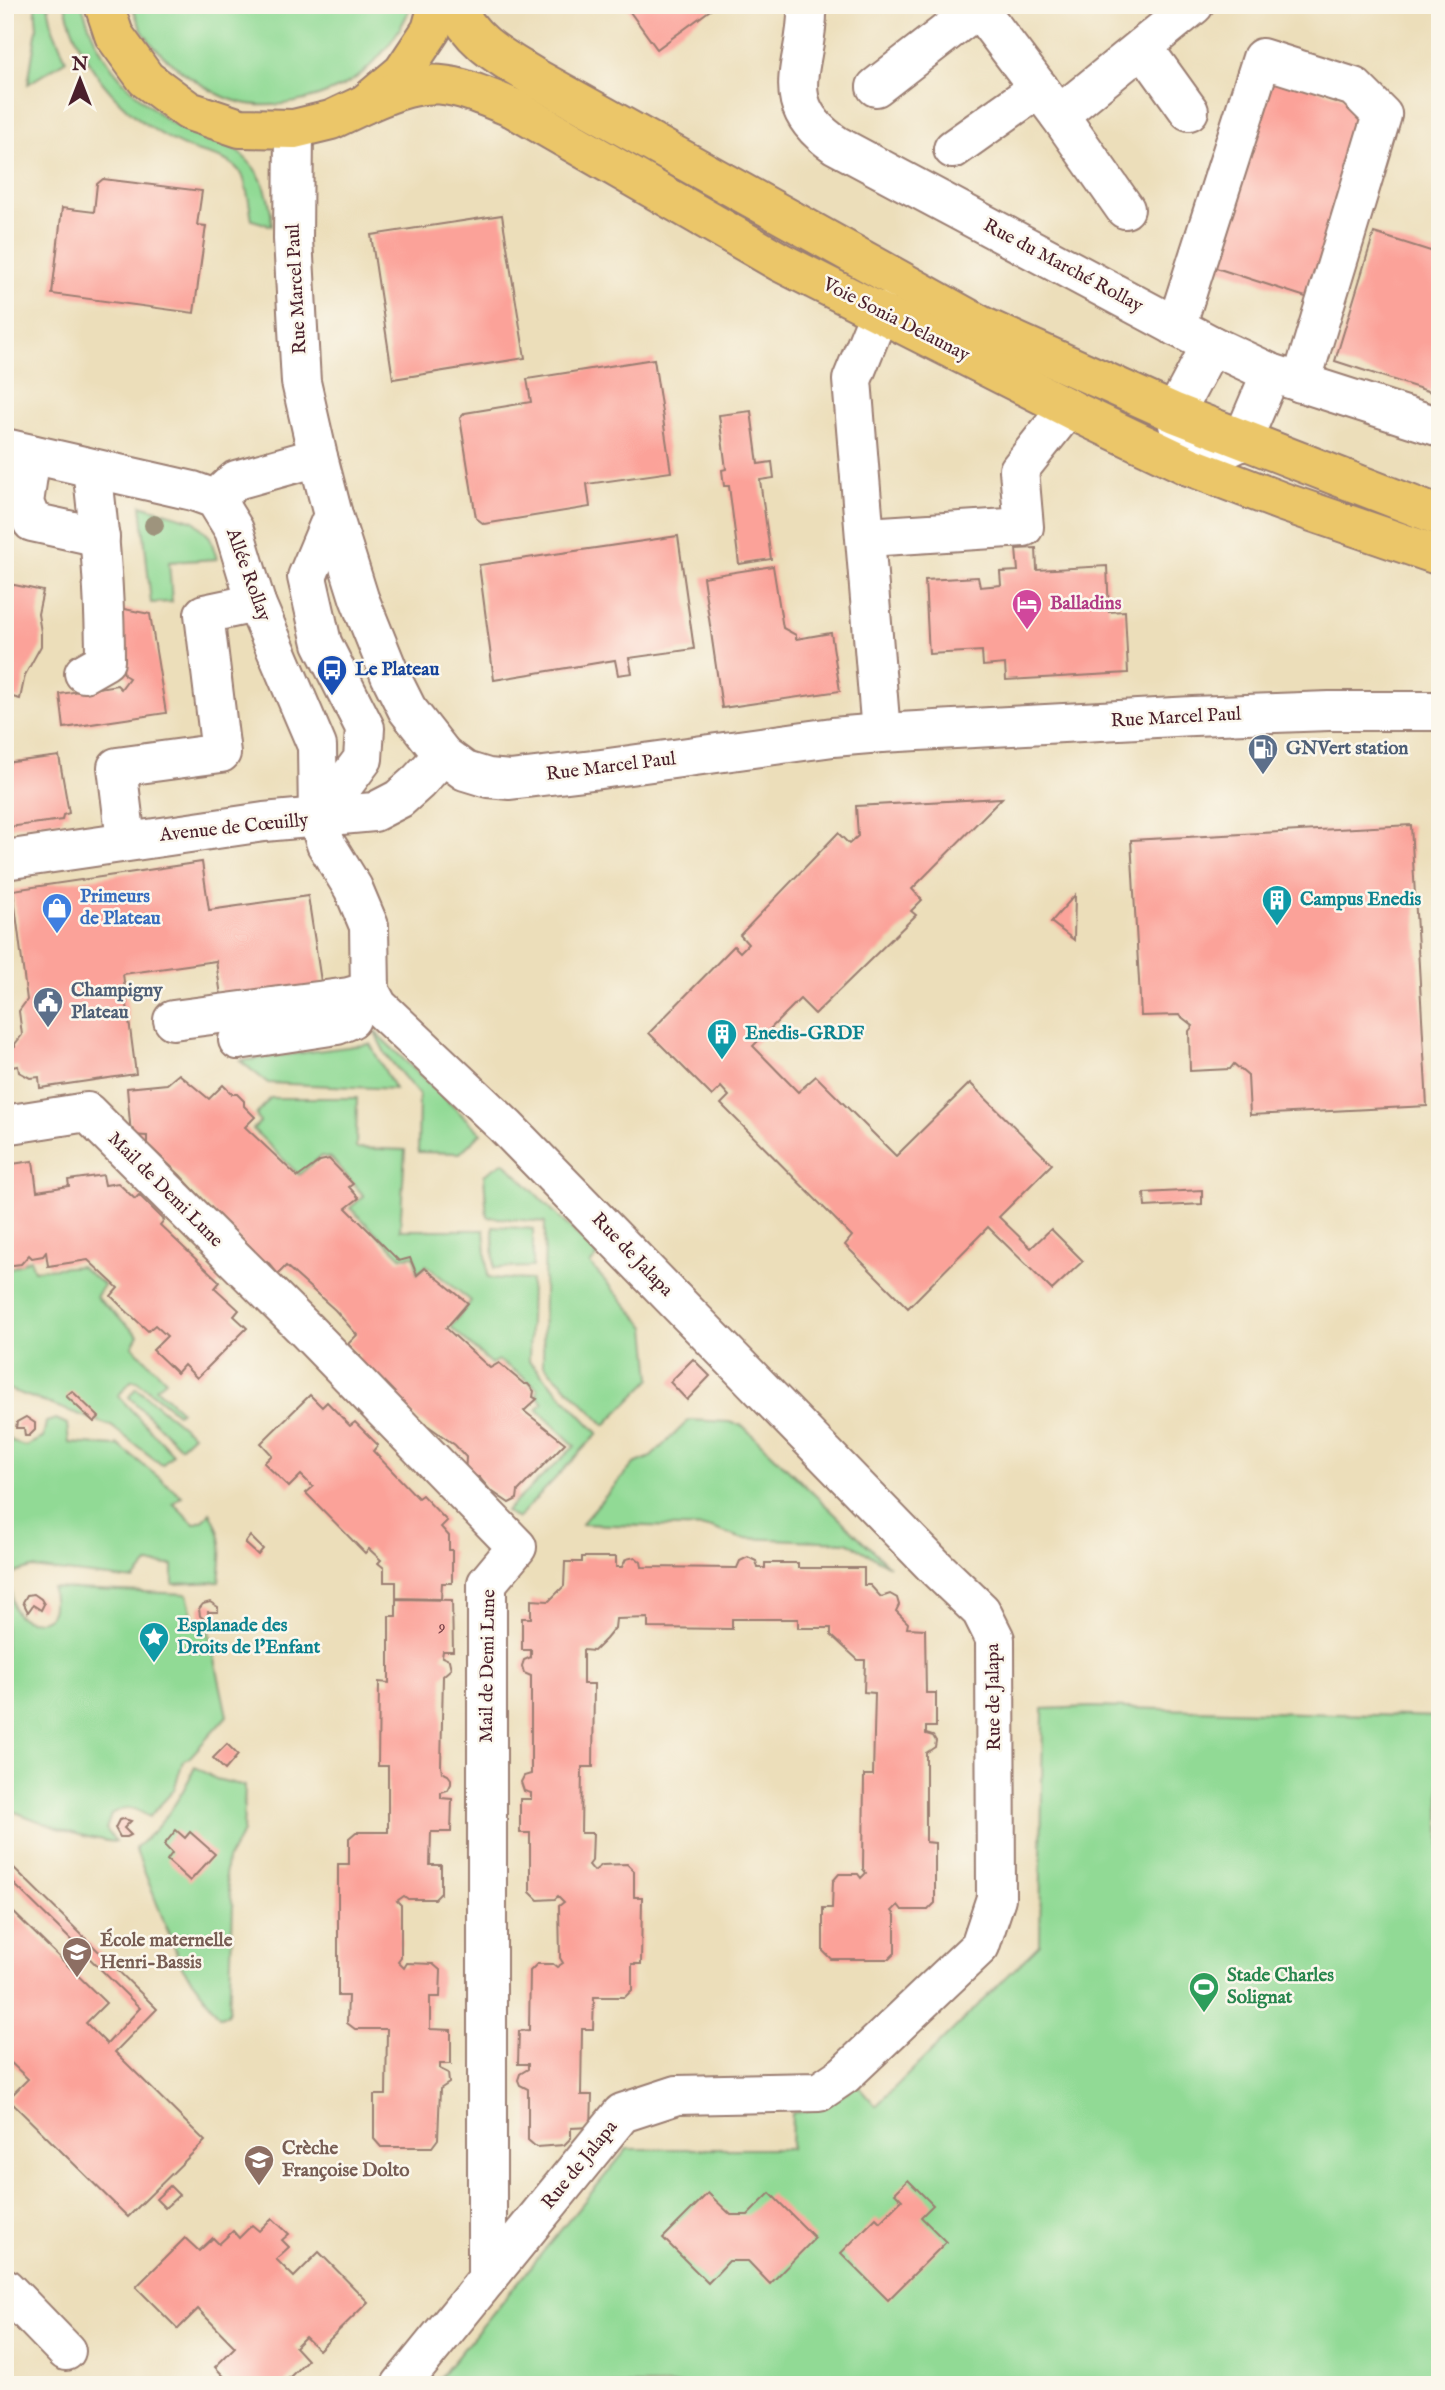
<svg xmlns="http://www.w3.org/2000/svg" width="1445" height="2390" viewBox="0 0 1445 2390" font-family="'IM FELL English',serif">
<rect width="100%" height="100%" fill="#fbf7ec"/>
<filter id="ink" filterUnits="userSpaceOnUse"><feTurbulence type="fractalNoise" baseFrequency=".0143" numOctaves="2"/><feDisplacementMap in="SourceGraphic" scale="14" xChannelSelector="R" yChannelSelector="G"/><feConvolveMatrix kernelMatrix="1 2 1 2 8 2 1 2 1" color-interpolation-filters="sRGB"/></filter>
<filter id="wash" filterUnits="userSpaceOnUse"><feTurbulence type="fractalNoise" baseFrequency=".00686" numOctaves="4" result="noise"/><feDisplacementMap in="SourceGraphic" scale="28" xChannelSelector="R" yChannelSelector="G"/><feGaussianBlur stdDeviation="1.57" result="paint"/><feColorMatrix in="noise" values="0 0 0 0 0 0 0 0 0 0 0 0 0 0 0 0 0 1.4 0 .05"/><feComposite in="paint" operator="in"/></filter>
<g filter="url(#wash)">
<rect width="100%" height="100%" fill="#ecdeba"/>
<!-- green -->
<g fill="#91da95" stroke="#6e7c60" stroke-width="2">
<path d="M35,5H48L53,29L66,60L28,84L37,28Z"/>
<path d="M65,5H82C95,48 111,73 145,102C154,109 164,119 174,124C191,134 213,136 229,146C260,164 271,193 272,226L252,220C250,209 247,182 241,173C229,157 210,156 193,150C130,125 81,71 65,5Z"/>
<path d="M132,5H411C401,34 371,72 343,86C314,100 272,111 239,102C210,95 161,59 145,35C139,27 136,15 132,5Z"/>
<path d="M141,505L194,521L210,537L217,559L169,562L172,602L151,603Z"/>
<path d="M374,1031L481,1133L460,1153L418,1152L419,1095L386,1055Z"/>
<path d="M370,1044L395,1089L268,1083L240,1061Z"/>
<path d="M270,1098H357L356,1148L405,1150L400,1230H484L488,1278L531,1280L529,1361L598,1433L517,1519L506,1511L575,1446L537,1409L543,1403L537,1395L538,1389C526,1377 511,1369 498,1360L491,1364L451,1327L471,1301L426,1265L417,1274L415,1256L401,1257L350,1208L364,1196L331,1158L321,1156L299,1175L253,1129L260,1122L256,1115Z"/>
<path d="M504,1162L598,1256L590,1264L646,1327L651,1379L605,1425L543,1364L545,1222L487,1217L484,1175Z"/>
<path d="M493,1226L533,1229V1267L494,1268Z"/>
<path d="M30,1259L34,1270L80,1266L104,1285L96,1297L138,1335L132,1346L166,1380L156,1388L181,1411L177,1413L137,1381H131L118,1396L173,1454L162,1465L111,1426L5,1388V1267L12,1268Z"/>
<path d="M136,1388L193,1435L180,1447L129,1397Z"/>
<path d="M56,1419L67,1424L69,1443L116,1446L117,1444L182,1496L173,1503L194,1524L204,1520L210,1512C225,1539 222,1552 219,1582L173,1584V1565L148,1564L134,1580L32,1568L18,1572L5,1579V1428C7,1440 14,1443 25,1446L43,1438L46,1422Z"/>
<path d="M689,1420L729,1422L743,1426L889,1566L847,1542L740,1538L712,1528L581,1524L634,1464L651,1457Z"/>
<path d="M11,1587C12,1597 11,1608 18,1615C27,1624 48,1624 52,1611C55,1604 52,1595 52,1588L187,1594L194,1623L209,1631L227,1716L190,1757L183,1761L174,1790L149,1817C134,1807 127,1805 111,1814L106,1829L116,1842C79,1838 44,1823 10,1810L5,1806V1591Z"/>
<path d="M1092,1707L1440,1717V2385H434L627,2149H791L792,2113L827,2106L857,2084L876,2106L1040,1944L1043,1709Z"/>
<path d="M195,1767L216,1779L245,1786L243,1832L227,1860L225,1876L233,1905L229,2010L227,2015L220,2017L182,1967L135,1848C162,1827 181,1798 195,1767Z"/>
</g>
<g id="blocks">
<!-- building -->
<g fill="#fba299">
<path d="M625,5H717L657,49Z"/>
<path d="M1265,73L1348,99L1370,125L1318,301L1207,265Z"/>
<path d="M103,179L202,191L197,225L206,226L194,313L52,294L62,208L94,212L97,184Z"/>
<path d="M502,215L525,358L393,379L371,235Z"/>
<path d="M1374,233L1440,254V395L1335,361Z"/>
<path d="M654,359L671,472L587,484L590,507L484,524L476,518L460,418L465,413L531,402L527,379Z"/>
<path d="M751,411L758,464L772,462L774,478L760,480L771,559L739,564L729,486H724L722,470L726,469L719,415Z"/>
<path d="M678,536L694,649L629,658L632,673L618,675L615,660L494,680L479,565Z"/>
<path d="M1036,548L1037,570L1107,566L1109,612L1125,611L1128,673L1006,680L1005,664L983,666L982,651L929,654L925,580L978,577L980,587L1001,585L1000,572L1018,571L1016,549Z"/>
<path d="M773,566L783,628L796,635V639L831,633L840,691L722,708L703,577Z"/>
<path d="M5,583L43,591L38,614L41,632V646L25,675L20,699L5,695Z"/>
<path d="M114,607L150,614L166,713L64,728L60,694L117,685L121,689L129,678L124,675Z"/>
<path d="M59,756L69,813L63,815L62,820L9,827L5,810V763Z"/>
<path d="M1002,798L912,889L922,900L911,911L916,915L815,1014L800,999L753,1046L798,1092L816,1076L896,1156L970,1083L1052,1164L999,1217L1031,1248L1051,1229L1083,1261L1052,1290L988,1227L908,1308L845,1245L852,1236L721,1104L729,1096L721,1087L712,1096L649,1033L734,946L740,952L748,944L740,935L838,833L849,844L858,836L856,806Z"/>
<path d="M1411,825L1427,1106L1250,1115L1248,1076L1234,1064L1230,1069L1190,1071L1189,1031L1193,1026L1179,1015L1141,1016L1131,840Z"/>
<path d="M202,862L209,910L308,896L322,988L222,1003L216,961L123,974L136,1074L40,1088L39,1077L30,1078L19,1072L18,1066L11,1067L8,1049L15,1047V1044L22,1035L19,1011L27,1000L13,890Z"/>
<path d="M1075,895L1074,940L1051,922Z"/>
<path d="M179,1074L209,1099L223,1085L232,1094H237L244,1101V1106L255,1117L245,1127L298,1177L320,1161L329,1159L353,1184L349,1187L359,1198L346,1208L399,1261L410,1258L417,1275L425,1268L468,1303L446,1328L490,1368L499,1363L524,1384H528L534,1391L533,1397L537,1399L524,1411L565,1443L518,1491L517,1499L509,1503L490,1490L479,1477L465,1476L466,1457L455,1445L417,1418L355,1362L360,1356L348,1344L357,1335L335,1310L286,1266L278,1274L267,1261L261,1264L180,1175L147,1144V1136L131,1135L127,1088L167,1084Z"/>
<path d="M33,1161L37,1191L69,1186L68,1180L103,1175L105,1185L118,1183L135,1199L139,1195L164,1220L160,1225L220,1282L215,1288L239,1310L234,1316L247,1328L197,1378L184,1365L177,1373L153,1350L167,1336L155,1325L148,1331L123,1308L111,1296L118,1288L88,1260L48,1266L46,1252L43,1256L32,1258L29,1255L21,1264L5,1266V1165Z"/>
<path d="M1202,1190V1204L1145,1207L1144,1193Z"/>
<path d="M693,1359L710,1376L687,1400L670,1382Z"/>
<path d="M72,1391L99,1417L94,1422L66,1396Z"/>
<path d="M310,1395L322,1407L327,1402L350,1426L355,1422L378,1445L373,1451L418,1498L422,1495L447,1521L441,1527L449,1536V1550H452V1583H442L441,1599L396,1598V1582H384V1568L378,1563L381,1560L369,1549L365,1553L306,1493L313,1487L301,1475L289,1487L264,1463L272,1455L261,1443Z"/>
<path d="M26,1417L35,1423V1430L29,1436H25L24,1428H16L17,1422Z"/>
<path d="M250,1536L263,1549L258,1555L245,1543Z"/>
<path d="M582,1557H616V1567H622L626,1559L635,1557L641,1562L642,1567L737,1568L740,1561L748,1557L756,1561L758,1568H765V1563H798V1568H864V1585H870L881,1597L890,1594L897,1598L899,1605L896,1611L908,1623L907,1628L925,1629L926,1693H936V1727H926V1734L933,1736L936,1741L935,1747L926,1753V1842L935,1843V1903L928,1910H902L898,1905L892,1911L895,1915V1953L889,1959H831L823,1951V1908H832L833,1881L839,1874H858L861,1878L866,1873L863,1869L864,1775H873L875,1693L864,1692L865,1660H858L831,1635V1628H798V1619H732V1629L648,1628V1618L616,1619L615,1628L606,1639L594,1651L583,1650V1684H594L593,1767H582L581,1833H593L592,1861L589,1865L594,1871L602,1865L627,1864L634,1871V1897H642L641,1964H632V1990L625,1997H594L593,2029H582L581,2095H592L591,2127L571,2128V2138L564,2145L536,2147L528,2140V2089L520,2085L518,2080L520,2074L528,2069V2064H518L519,2031L529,2030L530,1971L537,1964H553L557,1967L563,1963L560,1958L559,1906L564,1902L558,1896L555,1899L538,1900L530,1892V1833H520V1799H531V1793L524,1791L521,1782L524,1776L531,1774V1676L524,1673L522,1666L524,1660L531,1657V1650H522V1618H531V1600L549,1601L564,1586L565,1562H582Z"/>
<path d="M34,1594L41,1599L44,1604L41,1610L33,1605L28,1612L23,1602L27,1595Z"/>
<path d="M396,1599L452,1600L453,1651H443L442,1657L449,1660L451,1669L443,1676L441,1766L442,1772L448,1775L451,1779V1784L448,1790L441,1792V1798L452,1799L451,1832H431L430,1865H441V1893L435,1899H408L404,1896L397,1901L401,1905V1958L398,1962L404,1968L407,1963L433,1964L441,1971L440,1997H430V2029L451,2030V2064H440V2069L448,2073L449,2083L440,2089L438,2139L432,2147H381L374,2139V2095H386L387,2029H355L347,2023L348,1996H338V1864H349V1838L356,1832H388V1766H378L379,1682L389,1683V1616H396Z"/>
<path d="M210,1602L218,1607V1612H208L209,1622L200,1616L199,1609L203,1604Z"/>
<path d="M227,1744L238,1755L225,1770L213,1758Z"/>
<path d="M124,1819L131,1821L124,1828L131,1835L127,1837H120L115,1828L119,1820Z"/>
<path d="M176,1830L185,1838L190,1832L215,1854L190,1881L167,1860L172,1853L164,1845Z"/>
<path d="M5,1859L157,2009L115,2052L205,2141L128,2217L8,2099L28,2079L5,2057V1904L106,2003L86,2023L107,2044L140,2008L5,1875Z"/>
<path d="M908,2180L933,2205L921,2217L946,2242L888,2300L841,2253L876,2218L880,2222L902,2200L895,2193Z"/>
<path d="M170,2186L179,2195L165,2208L156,2199Z"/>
<path d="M708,2193L731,2215H748L770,2193L815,2238L770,2284L748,2261H729L708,2283L663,2238Z"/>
<path d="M272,2218L289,2234L282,2240L289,2247L276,2259L294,2277L319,2252L368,2302L319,2350L305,2337L295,2347L307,2360L282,2385H232L215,2367L235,2347L198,2309L178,2329L136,2287L185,2238L199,2251L213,2238L219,2244L233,2231L239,2238L252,2225L259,2231Z"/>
</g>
</g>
</g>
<g filter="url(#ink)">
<use href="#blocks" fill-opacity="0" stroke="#9b7e72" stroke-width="2"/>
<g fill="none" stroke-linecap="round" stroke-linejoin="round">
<!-- minor casing -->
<g stroke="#9b7e72" stroke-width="42">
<g id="minor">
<path d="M807,5C810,63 771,101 836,145L1211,345L1271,373L1440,427"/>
<path d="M976,5L1059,115L1194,5"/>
<path d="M1143,47L1189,111"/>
<path d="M876,87L978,8"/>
<path d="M1059,115L1125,209"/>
<path d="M294,129L293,239L301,382L318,457L333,515L359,598L390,675L407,709L443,755L465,771L488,778L510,780L601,769L833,737L881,733L1193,716L1329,711H1440"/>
<path d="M953,149L1039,88"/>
<path d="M880,311L852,380L881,733"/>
<path d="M1176,327L1262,58L1354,87L1382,115L1301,383"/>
<path d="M1211,345L1175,413L1189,466L1242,441L1271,373"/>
<path d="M5,448L193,491L215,499L234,530L256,603L317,746L318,819L326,844L353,888L369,926L370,991L378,1006L506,1127L937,1569L981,1611L995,1639L996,1898L980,1946L844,2075L819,2092L677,2095L622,2113L401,2385"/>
<path d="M31,454L24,503L32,522L100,537"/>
<path d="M215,499L236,480L318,457"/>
<path d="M867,537L1024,527L1019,470L1068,408"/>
<path d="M84,673L105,661C105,596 100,533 92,469"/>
<path d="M318,819L363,759L365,728L322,643L307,577L333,515"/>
<path d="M126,841L117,767L221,753L204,614L256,603"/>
<path d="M5,860L264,822L374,812L399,799L418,782L443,755"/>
<path d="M173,1020L349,997L370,991"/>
<path d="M238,1040L337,1025L351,1019"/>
<path d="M5,1125L87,1112L306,1330L517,1547L487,1583V2279"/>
<path d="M5,2288L66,2351"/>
</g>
</g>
<!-- major casing -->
<g stroke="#9b7e72" stroke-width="42">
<g id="major">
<path d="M104,5L114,35L146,79L189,111L240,128L294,129L331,120L365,104L403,72L431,30L438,5"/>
<path d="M455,5C470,41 501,57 532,76L984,327L1175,413L1440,516"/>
<path d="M365,104C431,74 448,81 513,108L780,262L1082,415L1189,466L1283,502L1440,556"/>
</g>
</g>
<!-- minor -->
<use href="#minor" stroke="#fff" stroke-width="38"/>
<!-- major -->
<use href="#major" stroke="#ebc669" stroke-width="38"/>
</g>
<!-- trees -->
<circle fill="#9e947d" cx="154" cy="525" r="10"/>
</g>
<!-- icons -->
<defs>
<g id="hotel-pin" transform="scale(1.575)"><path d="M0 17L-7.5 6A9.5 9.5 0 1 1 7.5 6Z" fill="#d1479c" stroke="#fbf7ec"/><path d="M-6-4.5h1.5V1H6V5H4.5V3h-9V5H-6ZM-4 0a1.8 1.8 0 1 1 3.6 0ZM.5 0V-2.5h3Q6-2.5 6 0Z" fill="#fff"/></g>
<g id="bus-pin" transform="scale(1.575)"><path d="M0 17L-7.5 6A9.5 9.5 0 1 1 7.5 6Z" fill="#1a4fb4" stroke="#fbf7ec"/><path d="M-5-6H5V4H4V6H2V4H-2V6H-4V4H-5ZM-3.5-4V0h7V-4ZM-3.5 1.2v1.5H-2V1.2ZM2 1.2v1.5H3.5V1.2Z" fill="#fff"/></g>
<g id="fuel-pin" transform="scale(1.575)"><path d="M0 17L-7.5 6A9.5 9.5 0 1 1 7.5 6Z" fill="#5c6f8a" stroke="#fbf7ec"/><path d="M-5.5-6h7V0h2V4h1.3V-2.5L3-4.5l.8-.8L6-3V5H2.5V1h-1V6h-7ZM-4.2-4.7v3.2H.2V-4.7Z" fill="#fff"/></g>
<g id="building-pin" transform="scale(1.575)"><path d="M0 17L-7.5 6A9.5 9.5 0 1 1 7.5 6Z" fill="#0f9aa8" stroke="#fbf7ec"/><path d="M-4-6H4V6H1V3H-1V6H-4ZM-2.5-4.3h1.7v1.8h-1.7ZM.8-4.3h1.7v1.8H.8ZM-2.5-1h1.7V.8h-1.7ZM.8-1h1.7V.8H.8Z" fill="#fff"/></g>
<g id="shop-pin" transform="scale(1.575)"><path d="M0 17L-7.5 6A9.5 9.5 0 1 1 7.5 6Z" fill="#3f7fe0" stroke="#fbf7ec"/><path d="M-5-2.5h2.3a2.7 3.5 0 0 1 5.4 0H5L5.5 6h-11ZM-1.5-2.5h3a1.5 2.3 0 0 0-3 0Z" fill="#fff"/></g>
<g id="civic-pin" transform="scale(1.575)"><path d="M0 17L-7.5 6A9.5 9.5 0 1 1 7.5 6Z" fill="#5c6f8a" stroke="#fbf7ec"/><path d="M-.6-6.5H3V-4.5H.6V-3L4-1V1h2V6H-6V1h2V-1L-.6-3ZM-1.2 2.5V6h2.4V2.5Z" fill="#fff"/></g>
<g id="sight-pin" transform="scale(1.575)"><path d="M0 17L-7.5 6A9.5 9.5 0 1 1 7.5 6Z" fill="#0f9aa8" stroke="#fbf7ec"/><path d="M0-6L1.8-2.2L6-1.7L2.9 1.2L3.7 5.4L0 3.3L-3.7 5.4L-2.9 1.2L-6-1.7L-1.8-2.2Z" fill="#fff"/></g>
<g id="school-pin" transform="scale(1.575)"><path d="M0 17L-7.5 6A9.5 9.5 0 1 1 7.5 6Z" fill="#8d6e63" stroke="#fbf7ec"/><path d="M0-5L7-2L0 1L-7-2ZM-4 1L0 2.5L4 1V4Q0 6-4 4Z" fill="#fff"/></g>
<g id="stadium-pin" transform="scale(1.575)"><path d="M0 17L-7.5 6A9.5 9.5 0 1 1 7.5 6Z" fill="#2e9e5b" stroke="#fbf7ec"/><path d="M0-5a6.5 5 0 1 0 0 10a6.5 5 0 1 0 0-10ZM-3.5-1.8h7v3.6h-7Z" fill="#fff"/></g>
</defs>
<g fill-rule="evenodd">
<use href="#hotel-pin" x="1027" y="604"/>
<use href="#bus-pin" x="332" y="670"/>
<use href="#fuel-pin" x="1263" y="749"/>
<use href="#building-pin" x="1277" y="900"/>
<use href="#shop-pin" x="57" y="908"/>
<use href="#civic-pin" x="48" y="1002"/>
<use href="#building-pin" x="722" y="1034"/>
<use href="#sight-pin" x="154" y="1637"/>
<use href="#school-pin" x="77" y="1952"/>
<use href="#stadium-pin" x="1204" y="1987"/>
<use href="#school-pin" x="259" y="2160"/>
</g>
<g text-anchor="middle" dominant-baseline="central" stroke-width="5" stroke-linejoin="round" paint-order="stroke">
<!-- number labels -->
<g font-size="16" fill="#764046">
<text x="442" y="1628">9</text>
</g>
<!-- street labels -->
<g font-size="19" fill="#4a1f2b" stroke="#fbf7ec">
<text transform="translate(1063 266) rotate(28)">Rue du Marché Rollay</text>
<text transform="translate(297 289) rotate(-93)">Rue Marcel Paul</text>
<text transform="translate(896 320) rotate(27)">Voie Sonia Delaunay</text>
<text transform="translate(248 575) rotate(70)">Allée Rollay</text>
<text transform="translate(1176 718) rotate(-3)">Rue Marcel Paul</text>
<text transform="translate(611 767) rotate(-7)">Rue Marcel Paul</text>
<text transform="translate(234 828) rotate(-6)">Avenue de Cœuilly</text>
<text transform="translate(165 1190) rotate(45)">Mail de Demi Lune</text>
<text transform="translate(632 1255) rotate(46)">Rue de Jalapa</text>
<text transform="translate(488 1666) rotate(-89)">Mail de Demi Lune</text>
<text transform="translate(994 1697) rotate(-91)">Rue de Jalapa</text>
<text transform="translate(580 2165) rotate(-51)">Rue de Jalapa</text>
</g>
<!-- hotel labels -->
<g font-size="19" font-weight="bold" fill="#b23c85" stroke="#fbf7ec" text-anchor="start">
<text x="1050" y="604">Balladins</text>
</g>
<!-- transit labels -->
<g font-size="19" font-weight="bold" fill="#164399" stroke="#fbf7ec" text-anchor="start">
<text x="355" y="670">Le Plateau</text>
</g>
<!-- service labels -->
<g font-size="19" font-weight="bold" fill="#4e5e75" stroke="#fbf7ec" text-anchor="start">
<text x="1286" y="749">GNVert station</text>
<text x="71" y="991">Champigny<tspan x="71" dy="22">Plateau</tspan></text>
</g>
<!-- shop labels -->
<g font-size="19" font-weight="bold" fill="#366cbe" stroke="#fbf7ec" text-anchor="start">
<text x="80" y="897">Primeurs<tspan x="80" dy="22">de Plateau</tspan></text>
</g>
<!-- culture labels -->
<g font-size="19" font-weight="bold" fill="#0d838f" stroke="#fbf7ec" text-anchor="start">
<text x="1300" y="900">Campus Enedis</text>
<text x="745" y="1034">Enedis-GRDF</text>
<text x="177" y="1626">Esplanade des<tspan x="177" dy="22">Droits de l'Enfant</tspan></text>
</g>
<!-- education labels -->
<g font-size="19" font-weight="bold" fill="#785e54" stroke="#fbf7ec" text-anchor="start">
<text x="100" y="1941">École maternelle<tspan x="100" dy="22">Henri-Bassis</tspan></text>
<text x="282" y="2149">Crèche<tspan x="282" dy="22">Françoise Dolto</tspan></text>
</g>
<!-- leisure labels -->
<g font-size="19" font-weight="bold" fill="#27864d" stroke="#fbf7ec" text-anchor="start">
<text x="1227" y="1976">Stade Charles<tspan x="1227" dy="22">Solignat</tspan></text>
</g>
</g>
<!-- margin -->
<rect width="1445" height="2390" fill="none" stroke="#fbf7ec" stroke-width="28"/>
<!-- north arrow -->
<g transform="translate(80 80)" stroke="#fbf7ec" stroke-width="5" paint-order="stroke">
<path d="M0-5L12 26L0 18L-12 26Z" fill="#4a1f2b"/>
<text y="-10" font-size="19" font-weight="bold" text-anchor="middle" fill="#4a1f2b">N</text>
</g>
</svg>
